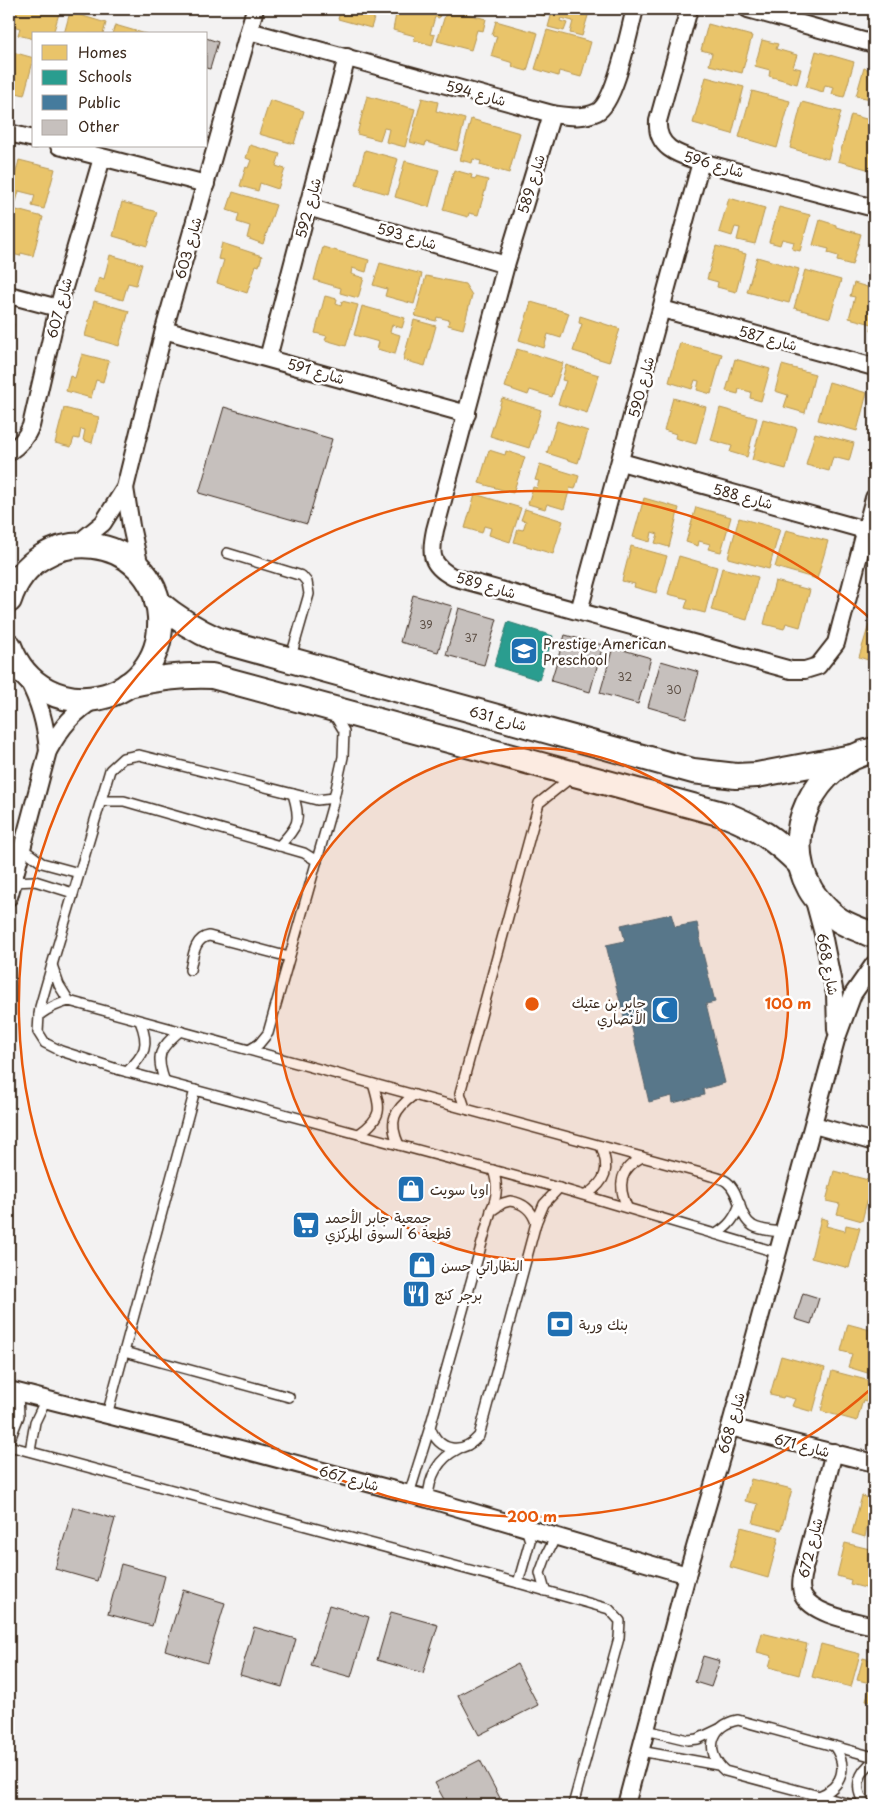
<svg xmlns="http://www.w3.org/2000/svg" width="883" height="1814" viewBox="0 0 883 1814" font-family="'Playpen Sans','Playpen Sans Arabic',sans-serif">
<rect width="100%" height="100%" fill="#f3f2f2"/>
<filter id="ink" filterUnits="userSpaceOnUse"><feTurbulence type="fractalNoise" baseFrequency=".02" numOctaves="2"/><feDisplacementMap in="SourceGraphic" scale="10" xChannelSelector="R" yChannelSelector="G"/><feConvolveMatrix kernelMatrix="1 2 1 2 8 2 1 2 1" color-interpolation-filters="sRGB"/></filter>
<g filter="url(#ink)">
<!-- homes -->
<g fill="#e9c46a" stroke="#b59653">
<path d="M12,9L60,10L53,34H34V39L18,35L20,28L9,25Z"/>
<path d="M300,9H326L324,15Z"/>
<path d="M341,9H377L371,28L338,19Z"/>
<path d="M397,9H442L439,18L435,17L430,34L435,35L432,45L414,40L415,36L393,30Z"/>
<path d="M447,9L486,19L483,31L477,30L471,50L437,41Z"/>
<path d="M519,9H547L545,16Z"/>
<path d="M553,9H590L582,36L570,33L573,21L561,18L560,21L567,23L564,31L548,27Z"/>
<path d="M70,12L106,23L103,34H64Z"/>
<path d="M496,21L538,33L527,71L512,67L513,63L491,56L497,36L492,35Z"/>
<path d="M708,24L752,36L742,73L709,65L712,53L701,50Z"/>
<path d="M115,25L146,34H112Z"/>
<path d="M547,30L591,42L581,77L559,71L558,76L535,69Z"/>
<path d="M762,40L778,44L776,49L797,55L793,67L801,69L797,84L769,76L770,70L755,66Z"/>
<path d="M9,51L34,58L24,95L9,91Z"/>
<path d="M816,51L854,62L844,97L832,94L834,87L825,85L823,92L806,87Z"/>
<path d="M864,68L874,71V107L870,106L871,99L856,96Z"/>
<path d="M706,77L744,87L732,134L693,123Z"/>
<path d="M752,91L790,101L777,148L739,137Z"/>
<path d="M367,96L415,109L405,147L386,142L389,129L384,128L380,140L357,134Z"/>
<path d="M422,98L438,102L436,111L465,119L457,151L426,142L425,146L410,142Z"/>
<path d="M270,100L304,111L294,144L259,134Z"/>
<path d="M802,102L841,112L828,159L790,148Z"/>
<path d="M851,115L874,121V171L838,161Z"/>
<path d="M471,119L520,133L509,173L480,165L481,161L473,159L472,163L460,160Z"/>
<path d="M250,145L280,154L276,166L285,169L278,189L260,183L258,191L240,186L246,167L248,168L251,160L246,158Z"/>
<path d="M365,150L398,159L388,194L356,185Z"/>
<path d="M19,160L55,169L44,209L32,206L35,195L19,191L16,202L9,200Z"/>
<path d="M405,161L439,170L429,207L395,197Z"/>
<path d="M9,163L13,164L9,181Z"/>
<path d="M454,170L472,175L471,178L476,179V177L488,180L478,215L469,213L468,217L443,210Z"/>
<path d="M233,192L276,205L263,244L247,238L250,226L237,222L239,214L227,210Z"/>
<path d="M729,198L765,208L755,244L737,240L740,228L735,227L732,236L719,232Z"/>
<path d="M122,202L157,212L147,246L113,236Z"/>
<path d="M779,207L810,215L800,251L792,249L794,242L782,239L780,245L769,242Z"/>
<path d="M9,208L43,217L33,256L21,253L20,256L9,253Z"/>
<path d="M820,220L836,225V227L861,234L852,265L837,261L838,256L828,253L829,249L813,245Z"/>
<path d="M222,243L262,256L259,266L256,265L247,293L217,283L224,260L218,259Z"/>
<path d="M874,245V271L868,269Z"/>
<path d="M716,246L746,254L736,292L717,287L718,282L707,279Z"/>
<path d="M323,247L369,260L366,272L352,268L351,274L364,278L358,298L340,293L341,288L314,280Z"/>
<path d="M110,255L142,264L136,285L128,283L123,300L95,292L99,277L104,279Z"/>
<path d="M757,257L799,269L789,303L747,292Z"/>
<path d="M380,263L422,274L414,304L385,296L387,289L373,285Z"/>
<path d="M805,270L841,280L830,318L794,308Z"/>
<path d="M426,276L465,284L472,295L463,329L448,325L449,320L437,317L436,321L415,316Z"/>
<path d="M854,283L874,289V331L871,330L872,324L849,318L855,297L850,296Z"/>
<path d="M325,296L337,299L336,304L341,306L342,301L358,305L346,346L325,340L327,336L315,333Z"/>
<path d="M94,301L129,311L119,346L85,336Z"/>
<path d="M531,302L569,313L561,338L548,334L544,348L519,340Z"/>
<path d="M362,306L405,318L402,328L392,325L390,332L400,335L395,354L377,349L379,342L354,335Z"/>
<path d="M580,316L620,329L609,362L573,351L582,324L579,323Z"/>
<path d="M414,320L436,326L425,366L403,360Z"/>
<path d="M9,322L14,324L9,345Z"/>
<path d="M680,343L722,354L711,394L697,390L699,381L695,380L692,389L669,382Z"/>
<path d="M517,349L563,363L552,397L530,390L528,395L505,387Z"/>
<path d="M82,354L109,361L103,382L96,380L91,398L66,391L70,376L75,378Z"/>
<path d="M735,359L770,369L761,401L750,398L751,392L739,389L738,394L726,391Z"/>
<path d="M566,365L599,375L587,413L558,404L566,381L562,380Z"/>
<path d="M782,365L815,374L805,413L784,407L788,395L775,391Z"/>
<path d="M829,382L867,393L857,431L818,420Z"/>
<path d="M502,398L541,410L529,448L490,436Z"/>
<path d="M673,398L706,407L696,444L675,438L676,434L664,430Z"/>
<path d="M64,408L99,417L92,443L83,440L85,430L81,429L79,439L74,438L71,447L55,443Z"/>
<path d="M720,408L757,418L747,457L730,452L732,446L711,440Z"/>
<path d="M763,419L797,428L786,469L752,460Z"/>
<path d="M557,421L588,431L578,463L547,453Z"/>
<path d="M815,433L854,443L849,461L833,457L829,471L806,465Z"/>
<path d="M489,450L505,455L506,451L525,457L513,493L479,483Z"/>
<path d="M540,464L579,476L575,489L570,488L564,509L547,504L545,509L528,504L533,487L537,488L539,481L535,480Z"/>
<path d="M475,494L521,508L510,542L489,535L491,528L484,526L482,533L465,528Z"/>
<path d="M644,498L679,508L669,547L655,543L658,534L652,532L650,542L633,537Z"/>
<path d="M696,507L731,517L721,552L708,549L710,544L699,541L698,546L686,542Z"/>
<path d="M525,509L563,521L553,554L514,542L518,529L523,530L526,521L521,520Z"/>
<path d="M739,518L780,529L769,569L728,558Z"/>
<path d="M786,530L828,541L817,579L775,567Z"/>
<path d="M631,546L667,556L656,593L634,587L635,584L622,581Z"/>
<path d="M679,556L717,567L705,613L685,608L688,599L668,594Z"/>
<path d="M722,568L758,577L747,620L711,610Z"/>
<path d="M775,581L810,590L800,627L786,623L784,629L764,624Z"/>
<path d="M872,615L874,616V662L859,657Z"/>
<path d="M834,1171L872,1181L862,1221L837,1214L840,1204L826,1201Z"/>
<path d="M821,1218L828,1220L826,1226L845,1231L846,1225L860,1228L849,1268L811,1258Z"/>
<path d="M848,1324L874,1331V1375L848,1367L852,1354L841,1351Z"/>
<path d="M781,1356L825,1368L813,1412L792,1406L795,1399L784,1396L783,1398L770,1395Z"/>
<path d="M832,1371L874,1382V1404L863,1400L857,1421L821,1411Z"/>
<path d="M751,1479L792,1489L781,1530L753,1523L758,1504L745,1501Z"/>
<path d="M862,1496L874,1499V1528L867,1526L865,1537L852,1533Z"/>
<path d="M741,1527L779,1537L768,1578L730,1567Z"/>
<path d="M845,1543L874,1550L873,1590L850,1584L851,1580L837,1576Z"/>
<path d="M762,1633L807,1644L799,1675L769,1667L772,1656L757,1652Z"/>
<path d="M821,1644L860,1654L851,1687L812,1677Z"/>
<path d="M863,1658L874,1661V1702L866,1700L871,1683L857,1680Z"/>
</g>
<!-- schools -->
<path fill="#2a9d8f" stroke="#2f7a6d" d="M508,622L553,636L539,680L494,666Z"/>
<!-- public -->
<path fill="#457b9d" stroke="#426377" d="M671,914L675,927L697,923L700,937L699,938L715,1002L706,1004L725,1083L703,1089L704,1095L673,1103L672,1096L649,1102L629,1016L624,1018L606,945L625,941L621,925Z"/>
<!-- building -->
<g fill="#c6c0bd" stroke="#3b2a1e">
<path d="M206,38L218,42L210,69L206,68Z"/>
<path d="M224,407L332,439L307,524L199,493Z"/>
<path d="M413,595L452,606L438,652L400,642Z"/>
<path d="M459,608L497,619L484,665L446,655Z"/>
<path d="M565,635L603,645L590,692L551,681Z"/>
<path d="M613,647L651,658L638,704L600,693Z"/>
<path d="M661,661L699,672L686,718L648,707Z"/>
<path d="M803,1293L819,1298L811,1324L795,1319Z"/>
<path d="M73,1507L115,1519L97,1581L55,1569Z"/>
<path d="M121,1564L165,1576L152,1626L108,1614Z"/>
<path d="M183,1590L225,1603L207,1663L165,1650Z"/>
<path d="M329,1605L369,1617L351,1677L311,1666Z"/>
<path d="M391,1612L438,1625L423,1673L377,1660Z"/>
<path d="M254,1627L296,1639L282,1687L240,1675Z"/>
<path d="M703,1656L720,1661L711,1687L695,1682Z"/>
<path d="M517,1664L538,1705L479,1735L458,1695Z"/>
<path d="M480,1760L500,1798L485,1805H447L435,1783Z"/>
</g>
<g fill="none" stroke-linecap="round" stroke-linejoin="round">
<!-- lane casing -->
<g stroke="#3b2a1e" stroke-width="12">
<g id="lane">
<path d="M227,553L302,576L307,582L309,594L290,660"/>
<path d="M101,801H124L304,853L317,861"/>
<path d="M279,846C299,825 301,821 293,794"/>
<path d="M22,848L42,863L79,873"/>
<path d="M13,882L35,881L73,893"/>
<path d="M52,965L59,985L69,1001"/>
<path d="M190,970C193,957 194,938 209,936L289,957"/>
<path d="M39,1015L40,1007L52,965L110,770L123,758L139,755L317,800L334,798"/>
<path d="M249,1050L259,1044L268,1033L332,807L343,757L344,731L333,713"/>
<path d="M127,1072C145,1054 150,1046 140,1021"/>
<path d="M165,1082C155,1055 159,1049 180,1031"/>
<path d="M465,1108L460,1093L539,803L573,776"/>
<path d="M359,1134C383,1117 381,1109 373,1084"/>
<path d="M399,1145C388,1121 394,1110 414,1095"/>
<path d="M586,1195C607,1181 610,1169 601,1146"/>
<path d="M510,1201C524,1203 532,1210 536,1223L479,1436C462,1455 439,1452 430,1427L491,1211L503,1203Z"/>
<path d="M627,1207C617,1185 620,1169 642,1157"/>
<path d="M491,1210C498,1196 498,1184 493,1170"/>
<path d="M536,1223L544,1204L559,1188"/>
<path d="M716,1234C729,1226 735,1218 740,1204"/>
<path d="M779,1253L559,1188L120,1070L61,1051L45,1043L38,1032L39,1015C49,1008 57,1004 69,1001L708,1175C714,1177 722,1178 727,1182C741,1193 738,1217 753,1226C762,1231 774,1231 784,1232"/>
<path d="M124,1352L289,1397"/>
<path d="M107,1415L195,1090"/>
<path d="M9,1442L19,1416L18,1392"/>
<path d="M9,1446L518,1583L609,1609L620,1621L619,1638L573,1805"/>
<path d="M30,1451L35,1422L46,1399"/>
<path d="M409,1494L430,1427"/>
<path d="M428,1499C429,1477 438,1459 458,1449"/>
<path d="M518,1583L530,1541L526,1528"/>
<path d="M545,1591L540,1573L547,1554L556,1536"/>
<path d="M646,1730L688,1740L698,1739L719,1729"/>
<path d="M640,1751L718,1765"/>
<path d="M819,1796C842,1787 849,1767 834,1746"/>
<path d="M853,1805L725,1771C704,1753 710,1725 738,1720L874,1757"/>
<path d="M866,1805C853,1789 858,1772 874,1761"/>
</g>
</g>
<!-- street casing -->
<g stroke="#3b2a1e" stroke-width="20">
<g id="street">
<path d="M689,9L658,121C656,149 680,155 701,162L874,208"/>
<path d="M748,9L874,44"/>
<path d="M249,31L552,114C567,116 582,119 597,112C616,102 629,30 635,9"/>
<path d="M552,114L506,265L435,530C430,554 430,565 453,577L791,670H805L818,666L836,643L874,498"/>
<path d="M9,133L34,139"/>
<path d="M59,146L206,184"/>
<path d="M308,207L506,265"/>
<path d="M9,295L58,308"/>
<path d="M662,309L874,367"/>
<path d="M164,330L467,414"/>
<path d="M268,358L347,57"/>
<path d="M9,452C20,445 26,438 31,426L58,308L102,158"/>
<path d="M621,462L865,530"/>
<path d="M125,488L131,526L141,572"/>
<path d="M76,545L103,523L125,488L164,330L255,9"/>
<path d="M579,611L701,162"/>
<path d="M27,679C40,702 46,725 48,751"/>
<path d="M9,897L48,751C62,726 73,713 97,698"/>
<path d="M813,897L823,934L835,994L836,1030"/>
<path d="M814,1125L874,1142"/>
<path d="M9,1390L214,1442L428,1499L687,1575"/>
<path d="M730,1427L874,1463"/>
<path d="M834,1452L802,1576C801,1582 800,1589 803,1595C813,1615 854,1621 874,1626"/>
<path d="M626,1805L687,1575L730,1427L836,1040L853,994L874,964"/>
</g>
</g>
<!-- secondary casing -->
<g stroke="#3b2a1e" stroke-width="28">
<g id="secondary">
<path d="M9,600C35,519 154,531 160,617C165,706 42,733 9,646"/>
<path d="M157,602C176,618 195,630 218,640L693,771L736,776L757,775L852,757"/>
<path d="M128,685C158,678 180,675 212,676L726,815C757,827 776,840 800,864"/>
<path d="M874,750C814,763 779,834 810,889C815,898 827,911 835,917C844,925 859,929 870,934H874"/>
</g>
</g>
<!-- lane -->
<use href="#lane" stroke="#fff" stroke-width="9"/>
<!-- street -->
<use href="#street" stroke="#fff" stroke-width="16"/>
<!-- secondary -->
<use href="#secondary" stroke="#fff" stroke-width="24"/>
</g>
</g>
<!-- distance rings -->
<circle cx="532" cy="1004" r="256" fill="#e8590c" fill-opacity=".12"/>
<g fill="none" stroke="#e8590c" stroke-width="2.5">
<circle cx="532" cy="1004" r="256"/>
<path d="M872 1388A513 513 0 1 1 872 620"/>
</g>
<!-- icons -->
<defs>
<g id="school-square" transform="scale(1.4375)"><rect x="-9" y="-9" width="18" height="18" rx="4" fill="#1f6fb2" stroke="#fff"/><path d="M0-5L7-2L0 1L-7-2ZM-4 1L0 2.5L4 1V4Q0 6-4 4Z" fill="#fff"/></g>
<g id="mosque-square" transform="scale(1.4375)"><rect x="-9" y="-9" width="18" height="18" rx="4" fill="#1f6fb2" stroke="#fff"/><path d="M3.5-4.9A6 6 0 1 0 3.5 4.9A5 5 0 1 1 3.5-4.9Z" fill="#fff"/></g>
<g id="shop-square" transform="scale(1.4375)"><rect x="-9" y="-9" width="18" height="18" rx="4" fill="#1f6fb2" stroke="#fff"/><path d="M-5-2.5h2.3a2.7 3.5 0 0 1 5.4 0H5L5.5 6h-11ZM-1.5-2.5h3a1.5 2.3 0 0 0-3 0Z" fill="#fff"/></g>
<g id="supermarket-square" transform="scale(1.4375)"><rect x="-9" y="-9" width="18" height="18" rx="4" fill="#1f6fb2" stroke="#fff"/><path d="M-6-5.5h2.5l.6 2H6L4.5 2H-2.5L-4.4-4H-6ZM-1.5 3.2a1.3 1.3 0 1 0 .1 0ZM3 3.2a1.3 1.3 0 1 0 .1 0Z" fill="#fff"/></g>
<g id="restaurant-square" transform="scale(1.4375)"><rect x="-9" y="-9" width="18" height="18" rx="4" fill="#1f6fb2" stroke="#fff"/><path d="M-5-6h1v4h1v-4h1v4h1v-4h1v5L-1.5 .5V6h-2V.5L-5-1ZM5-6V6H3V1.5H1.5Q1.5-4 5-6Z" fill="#fff"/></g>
<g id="bank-square" transform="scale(1.4375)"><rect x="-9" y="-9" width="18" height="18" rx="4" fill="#1f6fb2" stroke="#fff"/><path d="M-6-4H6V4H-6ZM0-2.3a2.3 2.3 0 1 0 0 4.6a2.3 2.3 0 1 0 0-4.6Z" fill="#fff"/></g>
</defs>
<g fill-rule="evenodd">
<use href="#school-square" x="524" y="651"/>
<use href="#mosque-square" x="665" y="1010"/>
<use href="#shop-square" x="411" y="1189"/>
<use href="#supermarket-square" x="306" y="1225"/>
<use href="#shop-square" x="422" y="1265"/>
<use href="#restaurant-square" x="416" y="1294"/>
<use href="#bank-square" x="560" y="1324"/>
</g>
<g text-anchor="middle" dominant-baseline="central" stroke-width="5" stroke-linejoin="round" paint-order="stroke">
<!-- number labels -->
<g font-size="11" fill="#5e5046">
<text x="426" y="624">39</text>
<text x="471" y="637">37</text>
<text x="625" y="676">32</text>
<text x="674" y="689">30</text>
</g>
<!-- street labels -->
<g font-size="14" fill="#3b2a1e" stroke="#fff">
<text transform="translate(476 93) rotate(15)">شارع 594</text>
<text transform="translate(714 164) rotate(16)">شارع 596</text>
<text transform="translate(531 184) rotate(-73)">شارع 589</text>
<text transform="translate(308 208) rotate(-75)">شارع 592</text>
<text transform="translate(407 236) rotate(16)">شارع 593</text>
<text transform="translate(188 248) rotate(-74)">شارع 603</text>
<text transform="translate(59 308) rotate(-75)">شارع 607</text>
<text transform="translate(768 338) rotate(15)">شارع 587</text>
<text transform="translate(316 371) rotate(16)">شارع 591</text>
<text transform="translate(641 387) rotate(-75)">شارع 590</text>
<text transform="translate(743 496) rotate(15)">شارع 588</text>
<text transform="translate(486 585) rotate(16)">شارع 589</text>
<text transform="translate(498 718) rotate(15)">شارع 631</text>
<text transform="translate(828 964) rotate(79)">شارع 668</text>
<text transform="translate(731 1423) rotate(-74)">شارع 668</text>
<text transform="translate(802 1445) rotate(14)">شارع 671</text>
<text transform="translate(349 1478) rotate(15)">شارع 667</text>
<text transform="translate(810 1548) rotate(-76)">شارع 672</text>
</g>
<!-- poi labels -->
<g font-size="14" fill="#3b2a1e" stroke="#fff" text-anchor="start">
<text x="543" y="643">Prestige American<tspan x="543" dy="16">Preschool</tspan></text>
<text x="646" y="1002" text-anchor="end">جابر بن عتيك<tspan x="646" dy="16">الأنصاري</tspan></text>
<text x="430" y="1189">اويا سويت</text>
<text x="325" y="1217">جمعية جابر الأحمد<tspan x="325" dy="16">قطعة 6 السوق المركزي</tspan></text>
<text x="441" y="1265">النظاراتي حسن</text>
<text x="435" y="1294">برجر كنج</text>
<text x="579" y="1324">بنك وربة</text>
</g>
</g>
<circle cx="532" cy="1004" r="8" fill="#e8590c" stroke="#fff" stroke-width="2.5"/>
<g font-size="15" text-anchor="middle" font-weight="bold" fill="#e8590c" stroke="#fff" stroke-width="5" stroke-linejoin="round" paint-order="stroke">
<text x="788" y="1009">100 m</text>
<text x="532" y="1522">200 m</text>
</g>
<!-- margin -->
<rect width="883" height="1814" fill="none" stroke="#fff" stroke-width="30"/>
<rect x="15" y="15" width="853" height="1784" fill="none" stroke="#3b2a1e" stroke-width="2" filter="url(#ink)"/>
<!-- legend -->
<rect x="32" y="32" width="175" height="115" fill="#ffffff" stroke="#b1aaa5"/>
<rect x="42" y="45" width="25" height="15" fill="#e9c46a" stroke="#b1aaa5"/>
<text x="78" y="58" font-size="15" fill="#3b2a1e">Homes</text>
<rect x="42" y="70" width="25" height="15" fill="#2a9d8f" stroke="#b1aaa5"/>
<text x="78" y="82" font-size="15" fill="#3b2a1e">Schools</text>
<rect x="42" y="95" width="25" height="15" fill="#457b9d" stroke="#b1aaa5"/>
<text x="78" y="108" font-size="15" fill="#3b2a1e">Public</text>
<rect x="42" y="120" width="25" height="15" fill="#c6c0bd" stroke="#b1aaa5"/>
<text x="78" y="132" font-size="15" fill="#3b2a1e">Other</text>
</svg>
